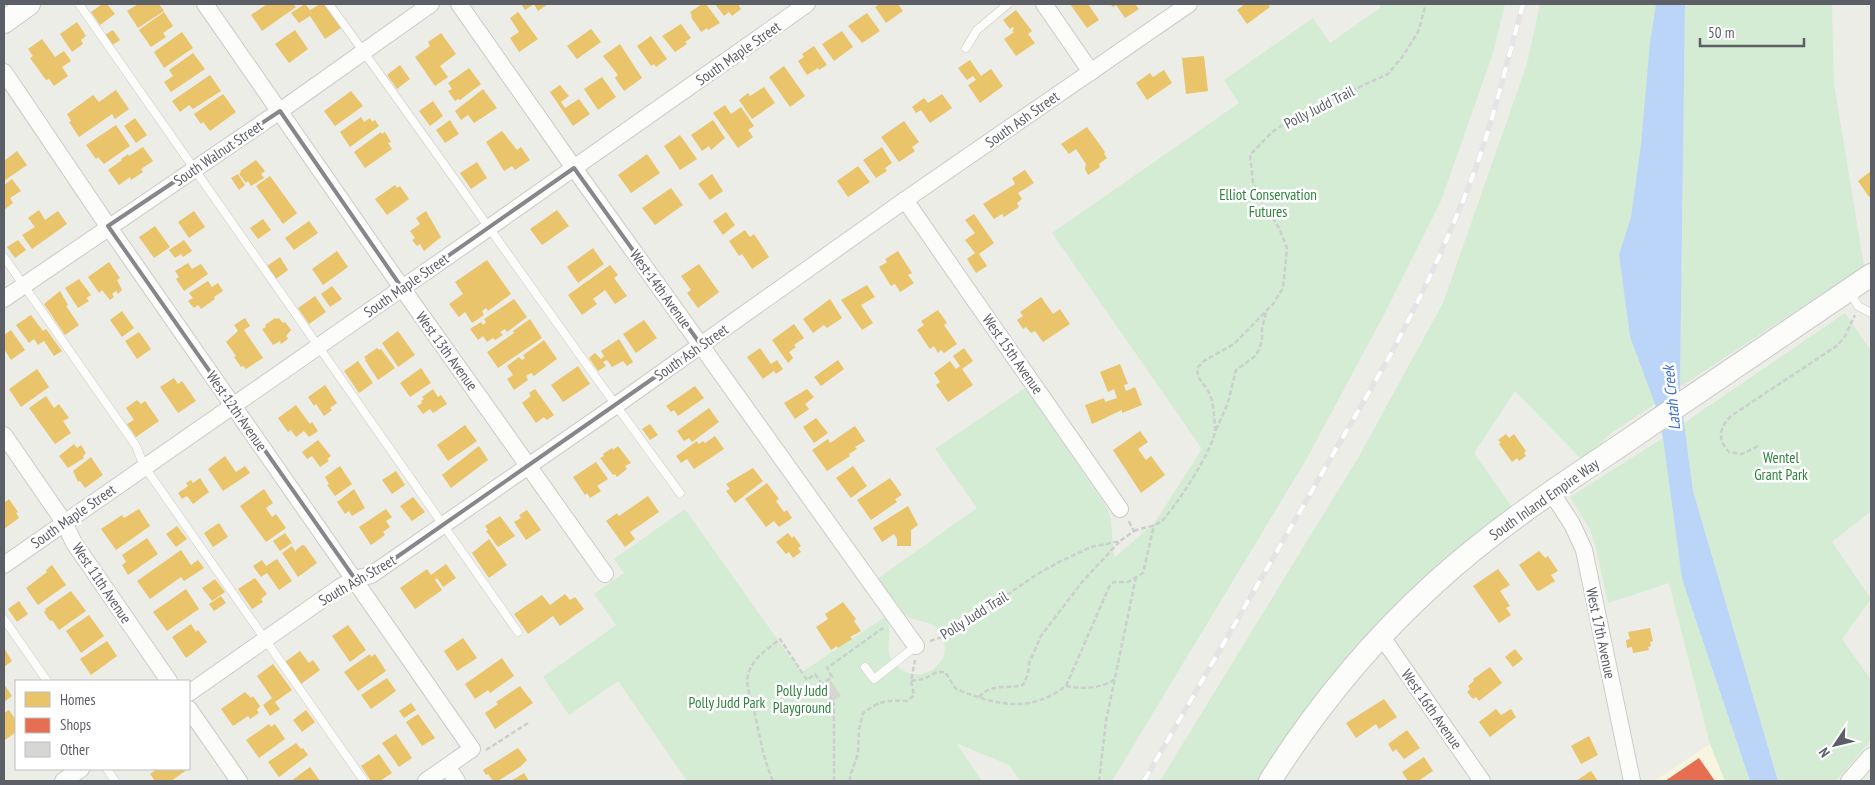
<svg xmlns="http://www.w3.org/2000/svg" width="1875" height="785" viewBox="0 0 1875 785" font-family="'PT Sans Narrow',sans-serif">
<rect width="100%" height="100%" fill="#edede7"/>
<!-- commercial -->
<path fill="#f7f5e0" d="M1710,744L1725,781H1654Z"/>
<!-- green -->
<g fill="#d4ebd4">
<path d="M1380,4H1505L1493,53L1441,201L1386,311L1306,460L1112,781H1020L1009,765L956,743L982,781H687L618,681L569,715L543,677L616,625L594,594L624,573L614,559L685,509L792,660L794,659L802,672L885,617C897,636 879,649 897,666C920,688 957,662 941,634C932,618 918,624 906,615C894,607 886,591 877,579L977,508L935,449L1025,388L1108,509L1111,520L1114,558L1155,522L1202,449L1052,233L1239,103L1224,80L1313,18L1330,43L1380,8Z"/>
<path d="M1540,4H1656L1641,144L1631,217L1619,255L1630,337L1655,404L1610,434L1595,449L1581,459L1515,391L1474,453L1512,507L1462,544L1383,619L1323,687L1276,751L1257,781H1160L1358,458L1443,303L1527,64Z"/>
<path d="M1685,4H1832L1834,84L1864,266L1680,387Z"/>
<path d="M1845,313L1871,351V511L1832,542L1871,599L1842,639L1871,680V740L1839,778L1834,781H1778L1693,491L1684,423Z"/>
<path d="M1663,438L1682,579L1750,781H1725L1710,744L1669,583L1608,603L1596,548L1590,529L1570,497Z"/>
</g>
<!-- water -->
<path fill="#bbd5f8" d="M1656,4H1685L1680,387L1684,423L1693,491L1778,781H1750L1682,579L1663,438L1655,404L1630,337L1619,255L1631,217L1641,144L1650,43Z"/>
<!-- homes -->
<g fill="#e9c46a">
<path d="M102,4H107L115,14L100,25L91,12Z"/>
<path d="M138,4H159L164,11L138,28L127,11Z"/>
<path d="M267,4H293L296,7L262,31L251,15Z"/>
<path d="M305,4L310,10L320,4H324L341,28L325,39L310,16L299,23L291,13Z"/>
<path d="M521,4H548L538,11L534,4L525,10Z"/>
<path d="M702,4H706L720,23L708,30L707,28L701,32L691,17L692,16L690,12Z"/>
<path d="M715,4H738L741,9L732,16L729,12L724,16Z"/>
<path d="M880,4H898L903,11L886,23L875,7Z"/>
<path d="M1070,4H1088L1099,20L1087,28Z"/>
<path d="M1110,4H1135L1139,9L1125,18L1116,5L1113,7Z"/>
<path d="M1245,4H1268L1270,7L1247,24L1237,10Z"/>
<path d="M1016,10L1032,31L1028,34L1035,43L1016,56L1004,39L1014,32L1012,31L1014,29L1013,27L1010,29L1003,20Z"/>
<path d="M164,12L173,26L163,33L166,37L151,47L139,30Z"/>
<path d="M518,12L538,39L519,52L510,38L519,32L510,18Z"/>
<path d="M867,13L880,31L862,43L848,26Z"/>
<path d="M77,22L86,36L81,40L83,44L72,52L60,34Z"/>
<path d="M681,24L691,38L685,42L687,44L675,52L662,36Z"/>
<path d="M591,29L601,42L577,59L567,46Z"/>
<path d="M113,30L120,40L111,46L105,35Z"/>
<path d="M295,30L308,49L289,63L275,44Z"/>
<path d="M842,31L853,47L834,61L822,44Z"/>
<path d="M182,32L193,48L164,68L154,52Z"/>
<path d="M441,33L456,54L440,66L448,77L435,86L415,57L430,46L428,42Z"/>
<path d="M651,36L667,59L656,67L654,64L651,66L637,46Z"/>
<path d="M42,39L55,57L64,51L71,61L62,67L68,76L54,86L49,79L46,80L30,58L33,56L28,49Z"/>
<path d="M620,44L642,78L624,91L615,78L618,75L603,56Z"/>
<path d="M814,46L827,65L819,70L818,68L807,75L798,61L804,57L802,54Z"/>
<path d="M193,53L205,69L171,92L164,82L173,76L169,70Z"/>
<path d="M1204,56L1208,91L1186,94L1182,58Z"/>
<path d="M970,60L981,76L991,69L1003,86L980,103L968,85L976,80L973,76L967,80L958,68Z"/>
<path d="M400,65L410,79L397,89L387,75Z"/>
<path d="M784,66L805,96L790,107L769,77Z"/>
<path d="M469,68L481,84L460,100L458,99L455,101L448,91L452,89L448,83Z"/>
<path d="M1164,70L1172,83L1147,100L1136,83L1150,73L1153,77Z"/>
<path d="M210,75L221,91L193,109L189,105L180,112L172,101Z"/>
<path d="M602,77L616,97L598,110L584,89Z"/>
<path d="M560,85L569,96L561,102L565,108L579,99L590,114L573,126L550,92Z"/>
<path d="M764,87L775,103L752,119L739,100L748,93L750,96Z"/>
<path d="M483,89L497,108L474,123L468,115L461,120L455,111Z"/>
<path d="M116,90L129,109L115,119L112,114L79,137L69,122L71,121L67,114L93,95L99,102Z"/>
<path d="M351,91L363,106L335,126L324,111Z"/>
<path d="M223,94L236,112L210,131L203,122L201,124L194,114Z"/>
<path d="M942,94L952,108L930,123L921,110L916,113L912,107L924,98L928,103Z"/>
<path d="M433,101L443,116L430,126L419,111Z"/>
<path d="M725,105L731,114L741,107L754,126L748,130L753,137L738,148L713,113Z"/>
<path d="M361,117L364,122L370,118L372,122L375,120L379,126L350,147L340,132Z"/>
<path d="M135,118L147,135L136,143L124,126Z"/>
<path d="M450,120L459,134L445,143L436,130Z"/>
<path d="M713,120L725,138L711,150L709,146L702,151L691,135Z"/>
<path d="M904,121L919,142L912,147L915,151L899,162L881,137Z"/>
<path d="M116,125L130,146L104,164L98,157L96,159L86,145Z"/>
<path d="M1087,127L1105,152L1104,154L1107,158L1099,164L1100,167L1088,175L1085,169L1086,164L1076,149L1069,154L1061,144Z"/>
<path d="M502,131L517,150L521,147L530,160L515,170L512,166L504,171L486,142Z"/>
<path d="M381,132L382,134L385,132L391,142L388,143L392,149L365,168L354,152Z"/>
<path d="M680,135L697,159L680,170L664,146Z"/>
<path d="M143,147L153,161L141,169L143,172L131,180L130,177L119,185L108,170L122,160L121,159L128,154L129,156Z"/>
<path d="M882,147L892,163L885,168L887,171L876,178L863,160Z"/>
<path d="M17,151L27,165L4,181V161Z"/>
<path d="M647,154L660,173L631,193L618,175Z"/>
<path d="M256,160L265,171L261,174L264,178L251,186L248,181L246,183L239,174L241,172L240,171Z"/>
<path d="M477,162L487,178L471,189L460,173Z"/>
<path d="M858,166L870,182L848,197L837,181Z"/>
<path d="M1025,170L1034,183L1018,193L1022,199L1017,203L1019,207L1004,217L1002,214L994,219L983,204L1015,184L1012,178Z"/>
<path d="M1871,171V195L1869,197L1858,181Z"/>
<path d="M238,174L245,185L239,190L231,178Z"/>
<path d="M712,174L723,191L710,200L698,184Z"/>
<path d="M270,176L297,213L283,224L256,186Z"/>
<path d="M12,179L21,191L10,198L13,203L4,210V185Z"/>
<path d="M395,185L397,188L400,186L409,199L387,215L375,199Z"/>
<path d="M671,188L683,205L655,225L642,208Z"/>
<path d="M39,210L45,220L58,211L67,224L32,249L22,235L35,227L28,218Z"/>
<path d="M557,210L569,226L542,245L530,229Z"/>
<path d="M194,211L205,227L189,238L178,222Z"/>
<path d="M426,211L441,237L424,251L420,244L417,246L412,240L415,238L410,231L420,224L416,218Z"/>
<path d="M726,212L735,225L723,235L713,221Z"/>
<path d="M974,214L994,243L979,254L987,266L976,273L967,259L975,253L965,240L975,233L965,220Z"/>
<path d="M263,219L271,230L258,239L250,228Z"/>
<path d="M309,221L318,233L294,250L285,238Z"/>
<path d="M155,226L170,247L154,258L139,237Z"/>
<path d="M745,230L750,237L754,234L769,257L752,269L742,254L739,256L729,241Z"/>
<path d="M18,240L26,250L15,258L7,247Z"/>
<path d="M184,240L192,251L183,257L181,254L175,258L169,250Z"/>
<path d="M593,248L604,264L578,283L567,267Z"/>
<path d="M337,251L348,267L323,285L312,269Z"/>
<path d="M898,251L912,273L908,275L914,283L900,292L895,284L891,286L879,267L887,262L885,259Z"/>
<path d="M280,257L288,270L276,279L267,266Z"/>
<path d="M487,260L511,294L488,311L486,308L482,311L484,315L472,323L465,312L459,317L449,304L463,294L455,282Z"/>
<path d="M109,262L120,278L117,280L122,290L118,294L116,291L112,294L114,297L110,300L102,290L99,293L88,277Z"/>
<path d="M188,263L192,269L201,264L208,274L184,291L176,279L179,277L175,271Z"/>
<path d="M699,264L719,292L698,308L687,293L691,290L681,276Z"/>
<path d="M610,265L618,275L614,278L627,296L615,304L605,290L593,299L597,304L582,315L568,295Z"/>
<path d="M79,279L91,295L86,298L89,301L78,308L65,288Z"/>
<path d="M208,281L212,287L218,283L223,291L214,297L215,299L201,309L198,305L194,308L188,301L193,298L189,293Z"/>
<path d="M867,285L875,297L861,305L873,323L862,330L841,300Z"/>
<path d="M332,286L342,299L330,307L321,294Z"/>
<path d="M60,291L68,305L66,306L79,325L65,335L44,304Z"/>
<path d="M315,296L326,312L309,324L298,308Z"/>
<path d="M1041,297L1053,314L1060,309L1070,324L1043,342L1035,331L1031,333L1026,327L1023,329L1017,320L1023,316L1020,312Z"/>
<path d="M514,299L527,317L507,332L505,329L500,332L503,335L495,340L493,338L487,342L483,336L478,340L470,329L481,322L483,325L486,322L484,319Z"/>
<path d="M830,299L842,318L827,328L824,325L813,333L803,319Z"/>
<path d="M938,310L947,323L944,325L957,344L944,353L941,350L938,353L934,346L930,349L917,330L924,325L921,321Z"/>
<path d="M122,311L134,328L122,337L110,320Z"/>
<path d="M31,315L43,331L46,329L62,351L54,356L44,341L38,345L34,339L29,343L16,325Z"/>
<path d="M245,318L250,326L244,330L263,358L246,369L243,366L241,367L234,357L236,356L226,342L238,331L234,325Z"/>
<path d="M275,318L276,319L279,318L283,323L285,322L291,330L286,336L288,339L281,344L280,341L273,345L262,329L266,327L265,325Z"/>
<path d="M530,319L542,338L498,368L487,352L514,333L513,331Z"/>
<path d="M644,320L657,338L636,353L623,334Z"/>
<path d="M794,324L804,338L794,345L796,347L789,352L793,358L788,363L772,340Z"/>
<path d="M11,330L25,350L11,360L4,349V335Z"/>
<path d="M398,331L415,355L398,367L382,343Z"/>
<path d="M139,332L151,349L137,359L125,341Z"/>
<path d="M619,339L633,362L627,366L623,361L612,367L607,360L603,362L606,366L598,371L589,358L595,353L601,359L604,356L601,351Z"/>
<path d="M544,340L557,359L534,376L531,373L526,376L528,380L514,390L507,379L513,375L507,366L519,357L522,360L525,358L523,355Z"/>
<path d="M377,348L379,350L381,349L395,368L378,380L365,360L366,359L364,357Z"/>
<path d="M760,348L771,364L777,360L783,369L776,374L774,371L763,379L747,357Z"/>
<path d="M964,348L973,361L962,369L973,385L948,402L936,385L940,382L934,373L950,361L956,369L960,366L953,356Z"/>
<path d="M838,360L844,369L821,386L814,377Z"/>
<path d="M358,361L373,383L359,393L344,371Z"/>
<path d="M1120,364L1128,384L1124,385L1126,391L1135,387L1142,405L1122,413V410L1092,424L1085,405L1104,398L1105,402L1117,398L1114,389L1108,392L1100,372Z"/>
<path d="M578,366L590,384L563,402L551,385Z"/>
<path d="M421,368L431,383L410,397L400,383Z"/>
<path d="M37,369L49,387L21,407L9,389Z"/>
<path d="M174,378L178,384L182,381L196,401L178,413L160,387Z"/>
<path d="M325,385L337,403L330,408L332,410L324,416L316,404L314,406L308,397Z"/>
<path d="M695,386L704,398L678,416L674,410L671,412L666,406Z"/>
<path d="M433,389L438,397L441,395L447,404L433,413L430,409L423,414L417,406L422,403L421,401L424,399L422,397Z"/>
<path d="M535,389L554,415L547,420L544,417L536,423L522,403L531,396L529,393Z"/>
<path d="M807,389L814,397L805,404L809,409L795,419L784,403Z"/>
<path d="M46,396L54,408L59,404L69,418L63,421L71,433L55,444L29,408Z"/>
<path d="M137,400L141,404L145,401L159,421L136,437L127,424L134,420L126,408Z"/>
<path d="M296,405L310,424L312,422L318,431L309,437L304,431L296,437L291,430L288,432L278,418Z"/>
<path d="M709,408L719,422L692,442L689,438L684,441L677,431Z"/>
<path d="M816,418L828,433L814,443L803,427Z"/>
<path d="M650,424L658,435L650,440L642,429Z"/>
<path d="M465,425L477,441L448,461L437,445Z"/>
<path d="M855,426L865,441L855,447L857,449L849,454L850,456L827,471L812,450L828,439L830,443Z"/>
<path d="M1140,431L1148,442L1138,449L1146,460L1151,456L1165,475L1141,493L1113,450Z"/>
<path d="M1506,434L1509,438L1514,434L1526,451L1524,453L1526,456L1519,461L1517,458L1512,462L1499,444L1501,443L1498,440Z"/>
<path d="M715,436L724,449L694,469L687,459L681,463L676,456L697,441L699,444L703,441L705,443Z"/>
<path d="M318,440L331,456L327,459L329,461L320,467L312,456L307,459L302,452Z"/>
<path d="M74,444L77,448L81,445L86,453L83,456L84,458L68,468L59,456Z"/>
<path d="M479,446L488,460L451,488L442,475Z"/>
<path d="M618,446L631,463L625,466L627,469L617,477L615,474L613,475L600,458L604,456L603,454L612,448L613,450Z"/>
<path d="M225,456L236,472L245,466L250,473L223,491L208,469Z"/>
<path d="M91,457L103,475L85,488L80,481L78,482L73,471Z"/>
<path d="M596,462L608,479L597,486L601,491L590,498L587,493L585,495L573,477Z"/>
<path d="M340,466L352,484L335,496L327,485L329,484L325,477Z"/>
<path d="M853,466L867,486L851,498L836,478Z"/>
<path d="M753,468L763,481L735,503L726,491L730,489L726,484Z"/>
<path d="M396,471L405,485L392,494L382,480Z"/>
<path d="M200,478L209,492L193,504L187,496L182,499L178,493L188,486L186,483L191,480L193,483Z"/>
<path d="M890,478L902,495L895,499L897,502L871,520L857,500Z"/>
<path d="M767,483L779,499L776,501L784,512L787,510L792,518L779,527L774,521L766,527L745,499Z"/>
<path d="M264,489L273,503L266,508L272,517L276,514L286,528L266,542L240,506Z"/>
<path d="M354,489L365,508L352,516L349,511L345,514L337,502Z"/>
<path d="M648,496L659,512L630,532L635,539L625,547L606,521L617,513L619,516Z"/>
<path d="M413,497L425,512L412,521L400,506Z"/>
<path d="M9,499L18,512L16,513L19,518L4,529V503Z"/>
<path d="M908,506L918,525L911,530V546H897V539L894,534L882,542L873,528Z"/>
<path d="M139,509L150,526L116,550L101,529L122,515L124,518Z"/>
<path d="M386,509L392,517L386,521L390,527L383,532L385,535L371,545L359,527Z"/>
<path d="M527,510L541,530L526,540L514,522L521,518L519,515Z"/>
<path d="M500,516L515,536L498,547L486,531L488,530L485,526Z"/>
<path d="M219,523L228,537L213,547L204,533Z"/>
<path d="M177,526L187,539L176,547L166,534Z"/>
<path d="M285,533L292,543L280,551L273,541Z"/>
<path d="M788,533L792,538L794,536L801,546L798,548L801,552L793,558L789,552L786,554L776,542Z"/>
<path d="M147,538L158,554L128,575L122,565L126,562L122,555Z"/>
<path d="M489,539L507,565L489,578L472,553Z"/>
<path d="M302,545L305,546L317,563L298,577L282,553L292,546L296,552V550Z"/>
<path d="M181,550L191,565L198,560L204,568L184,581L181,577L150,599L137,581Z"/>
<path d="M1539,551L1545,558L1548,556L1558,571L1551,575L1555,581L1539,591L1538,590L1537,591L1519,565Z"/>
<path d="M277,559L292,581L279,590L267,573L261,577L253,566L262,560L266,566Z"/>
<path d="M446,564L456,578L443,587L437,578L435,580L442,590L415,609L400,588L427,569L431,575Z"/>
<path d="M52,565L66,585L38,605L26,588L47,572L46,570Z"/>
<path d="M1498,569L1510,585L1500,591L1510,606L1506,608L1511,615L1499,623L1473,586Z"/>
<path d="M255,578L267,594L261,599L263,602L252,609L238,589Z"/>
<path d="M215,579L225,592L212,601L202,588Z"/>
<path d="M186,589L199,609L167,631L153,612Z"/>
<path d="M71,591L86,611L59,630L52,620L50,621L44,612L46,610L45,609Z"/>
<path d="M565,594L570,600L575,597L584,609L560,626L553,616L528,634L514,614L542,595L550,605Z"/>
<path d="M221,596L226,603L214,611L209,604Z"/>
<path d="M19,601L28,614L17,622L8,609Z"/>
<path d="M843,602L856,619L854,621L861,631L850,637L852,639L838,648L837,646L831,650L816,627L828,619L825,614Z"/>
<path d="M89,615L104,636L81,653L66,631Z"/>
<path d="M191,624L196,632L198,630L207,642L186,658L172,637Z"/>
<path d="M348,625L366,650L350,662L332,636Z"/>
<path d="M1650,628L1653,641L1650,642L1651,646L1648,647L1649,650L1633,653L1632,647L1627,648L1626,640L1630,639L1628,632Z"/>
<path d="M463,638L477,658L457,671L444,651Z"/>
<path d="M107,641L117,656L91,675L80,659Z"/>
<path d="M4,648L12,661L4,667Z"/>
<path d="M1515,649L1523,659L1513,667L1505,657Z"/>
<path d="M300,651L309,663L313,660L320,670L301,684L285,662Z"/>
<path d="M370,654L371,657L375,654L386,671L358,691L344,672Z"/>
<path d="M502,658L514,676L490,693L488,690L475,699L465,684Z"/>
<path d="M273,664L292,690L275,702L280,709L270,716L263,705L272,698L257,676Z"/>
<path d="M1490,667L1502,683L1479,701L1476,697L1473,699L1467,692L1470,689L1468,686L1474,681L1473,679Z"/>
<path d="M387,678L396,691L371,709L361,695Z"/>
<path d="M4,684L12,696L4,702Z"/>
<path d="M520,686L533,703L495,729L485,713L498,704L496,702Z"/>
<path d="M245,692L251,698L253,696L260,706L257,710L259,713L250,719L248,716L233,726L221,709Z"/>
<path d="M1384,699L1397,717L1379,729L1376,724L1356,738L1346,723Z"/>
<path d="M411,703L416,710L404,718L399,711Z"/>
<path d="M1496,709L1501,715L1511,709L1516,717L1490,737L1479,722Z"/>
<path d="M9,710L16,720V732L5,740L4,713Z"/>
<path d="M306,710L315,722L302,732L293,720Z"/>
<path d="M418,714L435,738L422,746L406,722Z"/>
<path d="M269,724L271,727L275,724L285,739L259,758L246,740Z"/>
<path d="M1407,730L1420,748L1404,759L1396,749L1393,752L1388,744Z"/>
<path d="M396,734L412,758L399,767L382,743Z"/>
<path d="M1589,736L1598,755L1581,764L1571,746Z"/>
<path d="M296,743L301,749L303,748L308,755L279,777L268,762Z"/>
<path d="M518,748L527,760L520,767L498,781H493L488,774L486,775L483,770Z"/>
<path d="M379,754L392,773L380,781H371L361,766Z"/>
<path d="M1424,757L1433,771L1418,781H1408L1402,772Z"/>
<path d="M310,767L320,781H291Z"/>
<path d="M153,769H188L171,781H155L150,774L154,771Z"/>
<path d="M1591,771L1598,781H1576Z"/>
<path d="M524,773L529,781H511Z"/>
</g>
<!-- shops -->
<path fill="#e76f51" d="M1699,758L1715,781H1665Z"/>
<!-- building -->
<path fill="#d6d6d2" d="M831,681L841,696L830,703L820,688Z"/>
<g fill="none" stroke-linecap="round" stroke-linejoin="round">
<!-- lane casing -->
<g stroke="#cacbc9" stroke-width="9">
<g id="lane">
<path d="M79,4L518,632"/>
<path d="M329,4C447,166 561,332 680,493"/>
<path d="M966,48L977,30L1008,4"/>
<path d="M4,257L136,446L144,466L364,781"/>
<path d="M1850,292L1858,306L1871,313"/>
<path d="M4,619L47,681"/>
<path d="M865,667L874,679L916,646"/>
<path d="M107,769L115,781"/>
</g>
</g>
<!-- street casing -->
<g stroke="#cacbc9" stroke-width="18">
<g id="street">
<path d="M205,4L402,288L605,574"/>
<path d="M459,4L574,168L916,646"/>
<path d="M1044,4L1091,72"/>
<path d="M4,72L108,226L472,749L426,781"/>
<path d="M905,200L1120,509"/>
<path d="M4,299L280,111L431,4"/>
<path d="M4,435L64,522L74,543L169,681"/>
<path d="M1551,492L1572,524L1584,550L1632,781"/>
<path d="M4,565L490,227L807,4"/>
<path d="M1382,637L1482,781"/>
<path d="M189,693L340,587L355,579L371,575L615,406L905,200L1189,4"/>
<path d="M189,709L239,781"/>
<path d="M447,767L457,781"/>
<path d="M63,781L81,769"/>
<path d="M1849,781L1871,756"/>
</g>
</g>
<!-- secondary casing -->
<g stroke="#c8c9c8" stroke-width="24">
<g id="secondary">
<path d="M4,22L29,4"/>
<path d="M1270,781C1316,708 1371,641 1435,583C1494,529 1561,485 1627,441C1708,385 1790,330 1871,275"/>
</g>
</g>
<!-- path -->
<g stroke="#cbcfcd" stroke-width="2.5" stroke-dasharray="5 2.5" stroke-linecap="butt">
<path d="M1216,430L1228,403L1236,370L1254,357L1259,350L1262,341V328L1266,312"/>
<path d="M1758,446L1742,454L1729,452C1717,439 1719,428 1731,416L1838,345L1845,336L1855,315"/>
<path d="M1134,531C1142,528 1157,526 1163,520C1175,507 1217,445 1215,428C1214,418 1214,400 1208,391C1202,381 1198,381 1197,368L1204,361L1234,344L1273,304L1283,288L1287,248L1279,228L1264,205L1253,182L1250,155L1272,132L1289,121L1310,115L1331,100L1388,74L1403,56L1418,32L1426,4"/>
<path d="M930,641L948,635L1036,575L1057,563L1091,547L1120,541L1134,531L1128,520"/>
<path d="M911,681L924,679L937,672H945L956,689C997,705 1028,714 1066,686L1109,587L1114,582H1128L1143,573L1154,525"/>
<path d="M1066,686C1082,689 1101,689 1115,679"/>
<path d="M979,697C993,682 1006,690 1023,685L1028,674L1029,663L1041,636L1082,582L1119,542"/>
<path d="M486,750L528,723"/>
<path d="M773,781C763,758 760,738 755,714C752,700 743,683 750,669C756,656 769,648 780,639L807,680L815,674L822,684"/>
<path d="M834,781V704L822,684L832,677L827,668L883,628"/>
<path d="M850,781V776L858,754L859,729L863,713C879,701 887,700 907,701L914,695L911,681L915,660"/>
<path d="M1099,781L1106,721L1136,577"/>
</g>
<!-- lane -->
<use href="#lane" stroke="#fcfcfb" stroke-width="8"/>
<!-- street -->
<use href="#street" stroke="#fcfcfb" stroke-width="16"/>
<!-- secondary -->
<use href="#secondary" stroke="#fcfcfb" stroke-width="22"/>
<!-- rail casing -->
<g stroke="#e4e4e4" stroke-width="5.5">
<path id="rail" d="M1144,781L1387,361C1418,304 1445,246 1469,186C1492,127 1506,65 1523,4"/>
</g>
<!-- rail -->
<use href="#rail" stroke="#fff" stroke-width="4" stroke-dasharray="11" stroke-linecap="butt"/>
</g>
<!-- marked area -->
<path fill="none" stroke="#85878a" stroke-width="4" stroke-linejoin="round" d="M280,111L402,288L574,168L701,345L371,575L355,579L108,226Z"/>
<g text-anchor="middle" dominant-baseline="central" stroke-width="5" stroke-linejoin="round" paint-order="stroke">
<!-- street labels -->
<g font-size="15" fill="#5c5f66" stroke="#fff">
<text transform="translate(738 53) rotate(-35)">South Maple Street</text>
<text transform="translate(1319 107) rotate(-27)">Polly Judd Trail</text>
<text transform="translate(1022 119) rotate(-35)">South Ash Street</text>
<text transform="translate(218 153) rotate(-34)">South Walnut Street</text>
<text transform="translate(406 285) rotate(-35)">South Maple Street</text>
<text transform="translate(661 289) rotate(54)">West 14th Avenue</text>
<text transform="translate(447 351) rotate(54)">West 13th Avenue</text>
<text transform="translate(691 352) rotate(-35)">South Ash Street</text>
<text transform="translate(1013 354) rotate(55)">West 15th Avenue</text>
<text transform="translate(237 411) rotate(55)">West 12th Avenue</text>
<text transform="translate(1544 499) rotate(-35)">South Inland Empire Way</text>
<text transform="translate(73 516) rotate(-35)">South Maple Street</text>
<text transform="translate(357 580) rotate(-30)">South Ash Street</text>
<text transform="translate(102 583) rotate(56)">West 11th Avenue</text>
<text transform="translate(974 615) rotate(-32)">Polly Judd Trail</text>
<text transform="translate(1601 633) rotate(78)">West 17th Avenue</text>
<text transform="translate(1432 709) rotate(55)">West 16th Avenue</text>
</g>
<!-- park labels -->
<g font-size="15" fill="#2f823f" stroke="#fff">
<text x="1268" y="194">Elliot Conservation<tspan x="1268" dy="17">Futures</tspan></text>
<text x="1781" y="457">Wentel<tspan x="1781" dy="17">Grant Park</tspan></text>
<text x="802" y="690">Polly Judd<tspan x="802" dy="17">Playground</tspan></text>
<text x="727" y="702">Polly Judd Park</text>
</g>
<!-- water labels -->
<g font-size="16" font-style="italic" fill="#3f6fcb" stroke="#fff">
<text transform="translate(1671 398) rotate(-96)">Latah Creek</text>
</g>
</g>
<!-- border -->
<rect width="1875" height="785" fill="none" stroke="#5c5f66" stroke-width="10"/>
<!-- legend -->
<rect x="15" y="680" width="175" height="90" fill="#ffffff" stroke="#bebfc2"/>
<rect x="25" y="692" width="25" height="15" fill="#e9c46a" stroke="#bebfc2"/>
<text x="60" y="705" font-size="15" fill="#5c5f66">Homes</text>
<rect x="25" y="718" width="25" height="15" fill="#e76f51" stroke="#bebfc2"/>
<text x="60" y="730" font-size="15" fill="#5c5f66">Shops</text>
<rect x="25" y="742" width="25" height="15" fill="#d6d6d2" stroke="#bebfc2"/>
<text x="60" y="755" font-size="15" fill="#5c5f66">Other</text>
<!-- north arrow -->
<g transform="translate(1835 745) rotate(235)" stroke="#ffffff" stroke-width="4" paint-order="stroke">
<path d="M0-4L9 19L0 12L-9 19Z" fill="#5c5f66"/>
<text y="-8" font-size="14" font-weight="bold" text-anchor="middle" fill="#5c5f66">N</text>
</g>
<!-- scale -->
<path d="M1700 38v8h104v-8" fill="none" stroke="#5c5f66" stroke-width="2.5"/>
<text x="1708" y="38" font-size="15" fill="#5c5f66" stroke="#ffffff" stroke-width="4" paint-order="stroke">50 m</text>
</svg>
